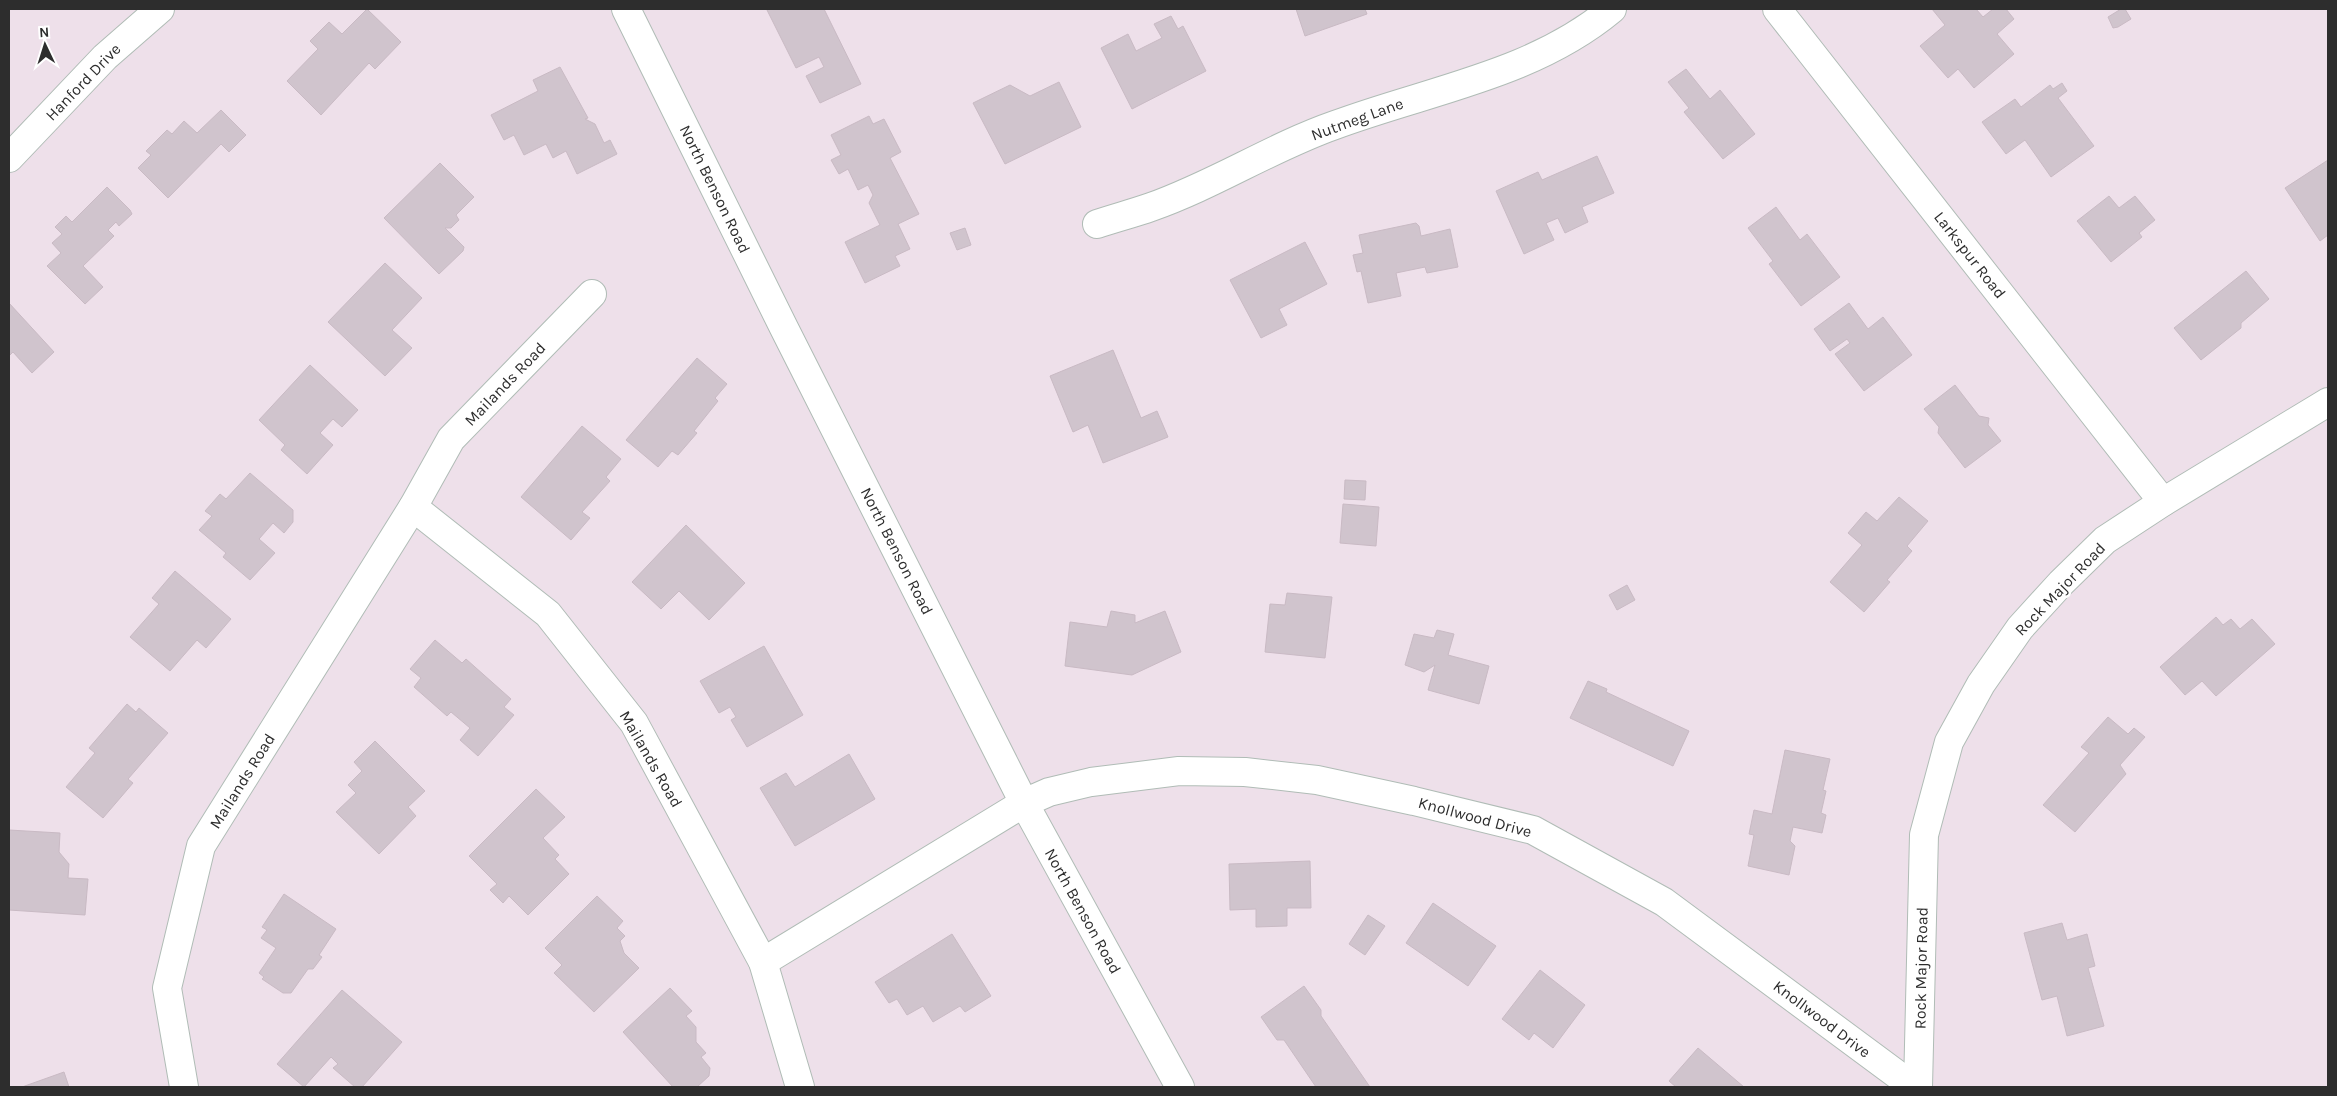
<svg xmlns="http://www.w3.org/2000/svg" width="2337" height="1096" viewBox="0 0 2337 1096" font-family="Karla,sans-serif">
<rect width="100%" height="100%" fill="#eee0ea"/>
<!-- building -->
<g fill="#d0c4cd" stroke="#c9bac4">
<path d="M367,9L401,42L375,69L369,63L321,115L287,81L318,49L310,41L329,22L342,34Z"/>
<path d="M769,9H824L861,84L820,103L806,76L824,67L819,57L796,68L767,10Z"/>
<path d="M1296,9H1365L1367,14L1305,36Z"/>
<path d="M1932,9H1976L1983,17L1993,9H2006L2014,19L1997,34L2014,54L1974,88L1958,69L1948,78L1920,46L1945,25Z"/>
<path d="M2121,9H2125L2131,19L2118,27L2113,28L2108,17Z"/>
<path d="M1171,16L1178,29L1183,26L1206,71L1132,109L1101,48L1128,34L1136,51L1162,38L1154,24Z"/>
<path d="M560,67L588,118L585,119L595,124L604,143L610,140L617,154L577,174L566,151L553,158L546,144L524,155L514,135L504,140L491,115L538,91L533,80Z"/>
<path d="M1686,69L1710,99L1720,90L1755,134L1723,159L1684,112L1689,108L1668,82Z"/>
<path d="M1059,82L1081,127L1005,164L973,103L1010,85L1030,96Z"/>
<path d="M2062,83L2067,91L2058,98L2094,146L2051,177L2025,140L2006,154L1982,122L2015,99L2021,107L2050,85L2053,89Z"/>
<path d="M221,110L246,135L229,152L221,144L168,198L138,168L151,155L146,151L167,130L172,134L184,121L197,133Z"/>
<path d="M869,116L873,124L884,119L901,152L890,158L919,214L898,224L910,249L895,256L900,266L865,283L845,242L880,225L869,203L873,195L868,185L858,190L848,169L839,174L831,160L841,155L831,135Z"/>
<path d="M1597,156L1614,193L1582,207L1588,222L1565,233L1558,218L1546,223L1554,240L1524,254L1496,191L1538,172L1542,180Z"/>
<path d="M2328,160V235L2320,241L2285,188Z"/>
<path d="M440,163L474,197L456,215L459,220L451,228H445L464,247L463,251L439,274L384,218Z"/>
<path d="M107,187L130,210L132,214L119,226L116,222L108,230L114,236L83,266L103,287L85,304L47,266L61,253L52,243L62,234L55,227L66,216L72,222Z"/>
<path d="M2109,196L2119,208L2135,196L2155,220L2139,233L2142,237L2111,262L2077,221Z"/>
<path d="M1776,207L1800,240L1807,234L1840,277L1801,306L1769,264L1773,261L1748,228Z"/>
<path d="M1416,223L1419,226L1421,236L1450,229L1458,267L1427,273L1425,267L1396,273L1401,296L1368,303L1361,271L1357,272L1353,255L1363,253L1359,235Z"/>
<path d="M965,228L971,245L957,250L950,233Z"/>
<path d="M1305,242L1327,284L1279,309L1287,325L1261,338L1230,280Z"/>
<path d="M385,263L422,298L392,330L412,348L385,376L328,322Z"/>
<path d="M2246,271L2269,299L2241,323V328L2201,360L2174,328Z"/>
<path d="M9,303L54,352L32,373L13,352L9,356Z"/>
<path d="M1849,303L1868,329L1883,317L1912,355L1864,391L1835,354L1850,343L1847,339L1830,351L1814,329Z"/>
<path d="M1113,350L1141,418L1157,411L1168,437L1103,463L1088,425L1073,432L1050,376Z"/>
<path d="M697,358L727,384L715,398L718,401L694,431L697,433L678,455L672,451L658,467L626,440Z"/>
<path d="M310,365L358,410L342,427L333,419L320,433L333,445L307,474L281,450L285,445L259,420Z"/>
<path d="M1955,385L1979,416L1989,418L1988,425L2001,441L1965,468L1938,433L1939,427L1924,409Z"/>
<path d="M582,426L621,459L606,477L610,481L582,512L590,518L571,540L521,497Z"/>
<path d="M250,473L293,510V522L284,533L273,523L259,539L275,553L250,580L223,557L226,553L199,530L212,516L205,511L220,494L226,499Z"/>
<path d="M1345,480L1366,481L1365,500L1344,499Z"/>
<path d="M1899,497L1928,521L1907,546L1912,551L1887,580L1890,582L1864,612L1830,582L1862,545L1848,533L1866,512L1877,521Z"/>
<path d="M1343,504L1379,507L1376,546L1340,543Z"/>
<path d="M686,525L745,583L709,620L679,591L661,609L632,582Z"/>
<path d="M175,571L231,619L206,648L197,640L170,671L130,637L159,604L152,598Z"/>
<path d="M1627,585L1635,600L1617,610L1609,595Z"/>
<path d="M1287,593L1332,597L1325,658L1265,652L1270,604L1285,605Z"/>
<path d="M1111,611L1135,615V623L1165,611L1181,652L1132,675L1065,666L1070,622L1107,627Z"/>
<path d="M2216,617L2223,625L2231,619L2240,629L2252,619L2275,644L2216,696L2202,681L2185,695L2160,667Z"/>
<path d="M1437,630L1454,634L1448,655L1489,666L1479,704L1428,690L1435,665L1424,672L1405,665L1414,634L1434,638Z"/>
<path d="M435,640L462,663L466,659L511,699L504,707L514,715L478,756L460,740L470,728L451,712L447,716L414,687L421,678L410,669Z"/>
<path d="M764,646L803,715L747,747L731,720L736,717L730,707L719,713L700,681Z"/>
<path d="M1588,681L1607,689L1606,692L1689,731L1673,766L1570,718Z"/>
<path d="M127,704L136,712L139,708L168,733L128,779L133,783L103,818L66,787L95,753L89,748Z"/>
<path d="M2108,717L2128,734L2134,728L2145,737L2120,765L2126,774L2075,832L2043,805L2089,753L2081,747Z"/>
<path d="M375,741L425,791L408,807L416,816L379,854L336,812L356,793L348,785L362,771L354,762Z"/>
<path d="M1785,750L1830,759L1823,790L1826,791L1821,813L1826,815L1822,833L1793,827L1790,841L1795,846L1789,875L1748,866L1754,835L1749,834L1754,810L1772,814Z"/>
<path d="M849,754L875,799L795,846L760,788L786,773L795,787Z"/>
<path d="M536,789L565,817L543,838L559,855L555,859L569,874L528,915L509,896L503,903L490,890L497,884L469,856Z"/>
<path d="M9,830L60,833L59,852L69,864L68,878L88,879L85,915L9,910Z"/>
<path d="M1310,861L1311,908H1287V926L1256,927V909L1230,910L1229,864Z"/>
<path d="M284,894L336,929L319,955L322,957L313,969H308L291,993H283L262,979L264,977L259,973L276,948L261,938L267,930L262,927Z"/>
<path d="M597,896L623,921L617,928L625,936L620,941L624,953L639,968L594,1012L554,973L562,965L545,948Z"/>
<path d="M1433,903L1496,946L1468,986L1406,943Z"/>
<path d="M1368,915L1385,926L1365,955L1349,944Z"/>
<path d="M2062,923L2067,940L2087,934L2095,966L2088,968L2104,1026L2067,1036L2057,996L2042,1000L2024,933Z"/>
<path d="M952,934L991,996L965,1012L960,1006L933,1022L923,1006L907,1015L897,999L889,1003L875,982Z"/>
<path d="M1540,970L1585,1005L1553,1048L1534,1033L1529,1040L1502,1019Z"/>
<path d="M1304,986L1321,1010V1016L1370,1087H1316L1284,1040H1277L1261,1017Z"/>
<path d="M670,988L692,1011L686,1016L696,1027V1042L706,1053L701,1057L710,1068L709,1076L697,1087H673L623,1032Z"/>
<path d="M342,990L402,1042L362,1087H355L333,1068L338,1064L331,1057L304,1087L277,1064Z"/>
<path d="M1698,1048L1744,1087H1676L1669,1081Z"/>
<path d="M64,1072L69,1087H22Z"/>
</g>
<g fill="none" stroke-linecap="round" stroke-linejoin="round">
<!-- minor casing -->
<g stroke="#b0bcb6" stroke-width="30">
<g id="minor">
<path d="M1777,9L2163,502"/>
<path d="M9,158L105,57L160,9"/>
<path d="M1097,224C1115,218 1134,213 1151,207C1214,185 1272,147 1335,125C1429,90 1533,75 1612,9"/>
<path d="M413,507L548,614L634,723L763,962L800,1087"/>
<path d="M763,962L1024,803L1049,792L1091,782L1179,771L1245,772L1317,780L1414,801L1533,830L1664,902L1914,1087"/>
<path d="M184,1087L167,988L201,846L413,507L451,439L592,294"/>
<path d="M1918,1087L1924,835L1949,742L1981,684L2020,628L2061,583L2105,540L2163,502L2328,402"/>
</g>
</g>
<!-- secondary casing -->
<g stroke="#b0bcb6" stroke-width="30">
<path id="secondary" d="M626,9L784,328L1024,803L1180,1087"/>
</g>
<!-- minor -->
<use href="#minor" stroke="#fff" stroke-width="28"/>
<!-- secondary -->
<use href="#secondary" stroke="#fff" stroke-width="28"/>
</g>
<g text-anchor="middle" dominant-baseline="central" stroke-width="5" stroke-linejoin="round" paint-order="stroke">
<!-- street labels -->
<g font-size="16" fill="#2d2d2d" stroke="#fff">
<text transform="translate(83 82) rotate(-46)">Hanford Drive</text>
<text transform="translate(1357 119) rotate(-20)">Nutmeg Lane</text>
<text transform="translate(715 189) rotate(64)">North Benson Road</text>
<text transform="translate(1970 255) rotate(52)">Larkspur Road</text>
<text transform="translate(505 384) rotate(-46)">Mailands Road</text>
<text transform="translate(897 551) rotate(63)">North Benson Road</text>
<text transform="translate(2060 589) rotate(-46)">Rock Major Road</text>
<text transform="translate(651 759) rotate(60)">Mailands Road</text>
<text transform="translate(242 781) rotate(-58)">Mailands Road</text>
<text transform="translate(1475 817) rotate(15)">Knollwood Drive</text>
<text transform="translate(1083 911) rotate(61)">North Benson Road</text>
<text transform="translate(1921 968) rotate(-89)">Rock Major Road</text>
<text transform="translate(1822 1019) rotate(37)">Knollwood Drive</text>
</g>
</g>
<!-- border -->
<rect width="2337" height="1096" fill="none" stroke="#2d2d2d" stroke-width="20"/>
<!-- north arrow -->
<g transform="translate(45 45) rotate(356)" stroke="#ffffff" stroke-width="4" paint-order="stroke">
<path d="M0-4L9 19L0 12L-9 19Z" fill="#2d2d2d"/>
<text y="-8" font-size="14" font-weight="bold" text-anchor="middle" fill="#2d2d2d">N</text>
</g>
</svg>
